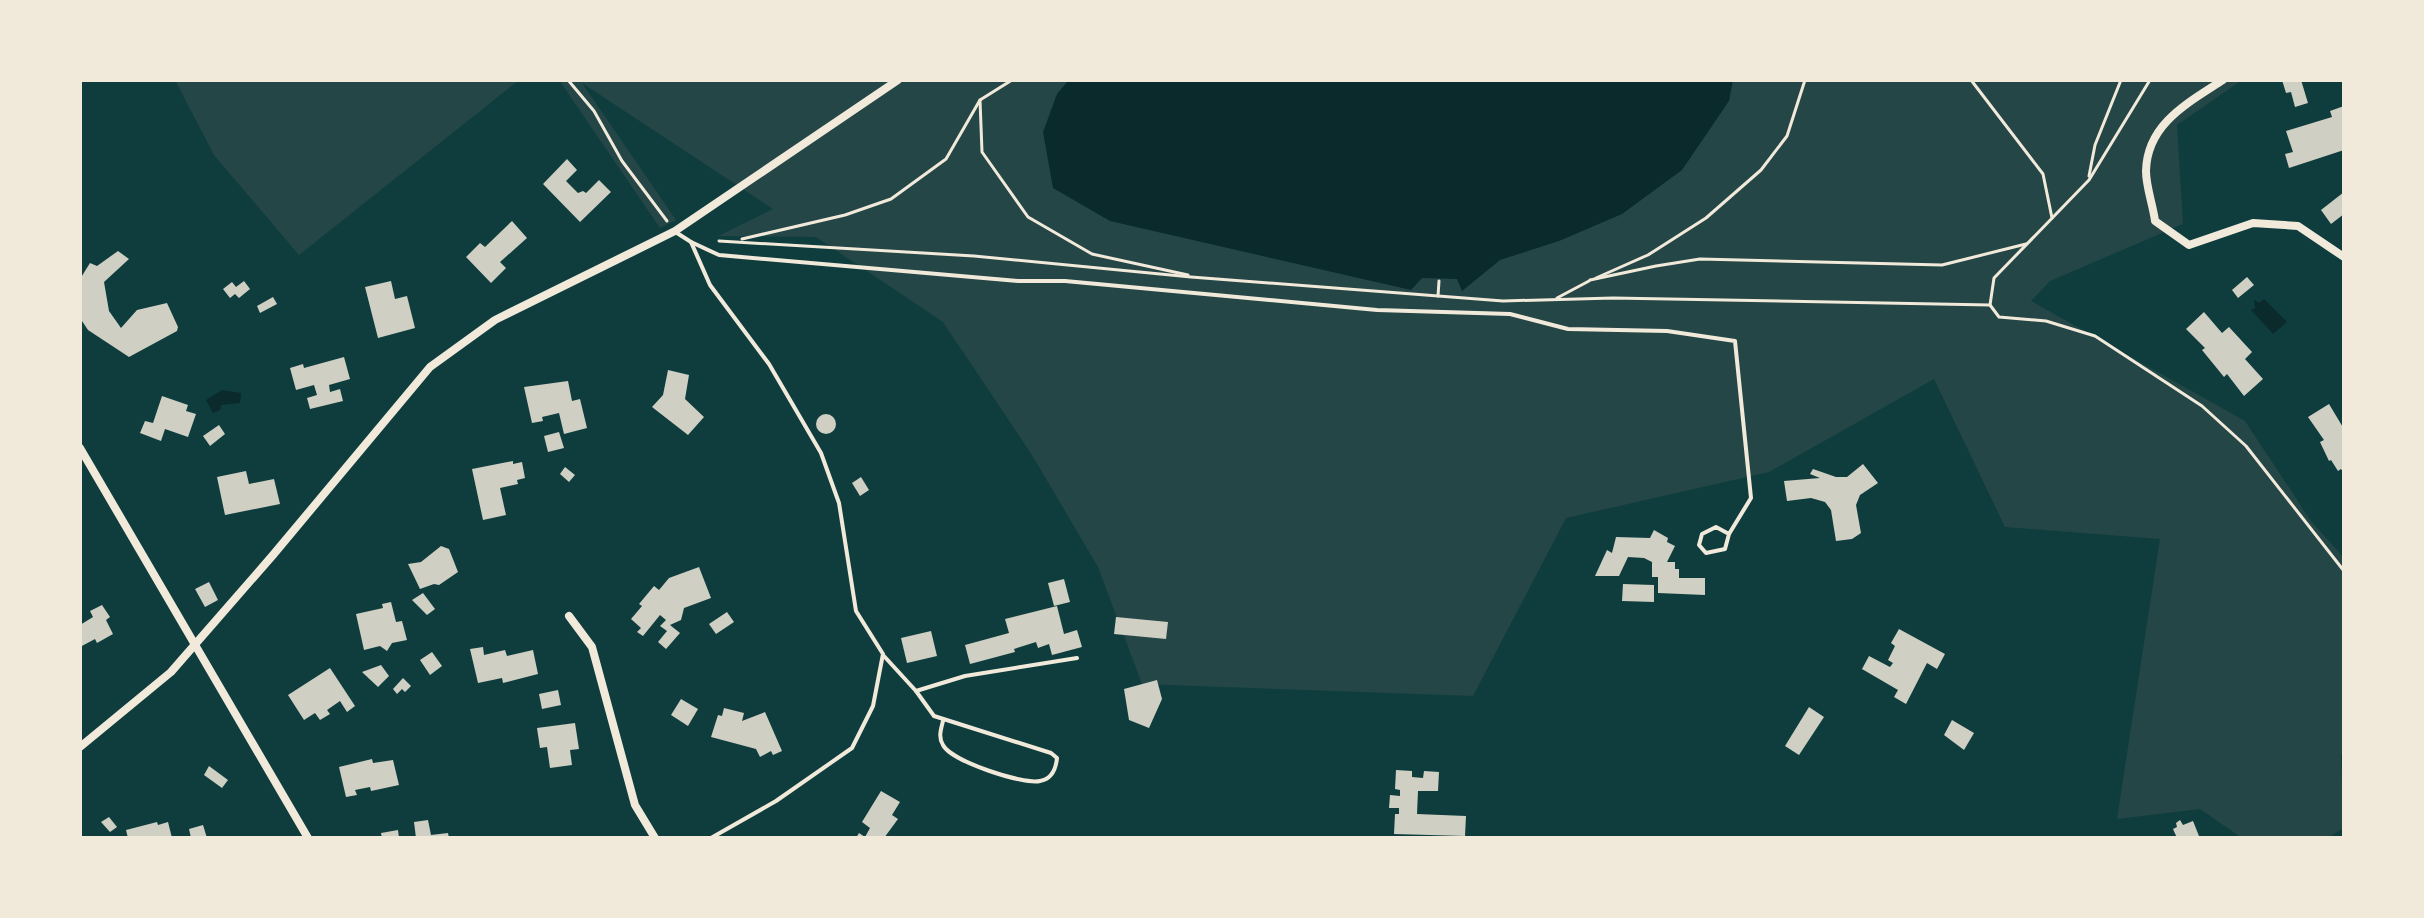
<svg xmlns="http://www.w3.org/2000/svg" width="2424" height="918" viewBox="0 0 2424 918" font-family="'PT Sans Narrow',sans-serif">
<rect width="100%" height="100%" fill="#0f3d3e"/>
<!-- green -->
<g fill="#244646">
<path d="M175,80H519L299,255L214,155Z"/>
<path d="M559,80H1069L1057,94L1085,80H2242L2177,125L2183,224L2050,281L2031,301L2245,421L2311,521L2344,558V751L2341,755L2344,828L2327,838H2242L2200,809L2117,819L2160,539L2005,527L1934,379L1769,472L1566,518L1473,696L1142,684L1098,567L1032,455L943,322L816,237L718,236L773,209L582,83L676,220L660,228Z"/>
</g>
<!-- water -->
<g fill="#0a2a2b">
<path d="M1069,80H1733L1729,101L1682,170L1622,214L1559,241L1500,260L1462,291L1457,279L1422,278L1411,290L1110,221L1053,188L1043,132L1057,94Z"/>
<path d="M2264,299L2287,322L2273,334L2251,310L2255,308L2254,300L2259,303Z"/>
<path d="M222,390L241,393L240,403L221,405L220,410L213,413L206,400Z"/>
</g>
<!-- building -->
<g fill="#cfcfc3">
<path d="M2282,80H2301L2308,103L2295,107L2291,92L2286,93Z"/>
<path d="M2344,106V150L2289,168L2285,154L2293,152L2286,131L2332,117L2330,111Z"/>
<path d="M567,159L577,170L566,181L578,193L583,191L586,193L599,180L611,192L580,222L543,184Z"/>
<path d="M2344,192V214L2331,224L2321,210Z"/>
<path d="M512,221L527,238L500,262L506,268L491,283L466,257L480,243L485,247Z"/>
<path d="M118,251L129,259L104,282L109,311L121,328L137,310L167,303L178,327L177,331L129,357L88,330L80,318V279L90,263L97,266Z"/>
<path d="M2247,277L2254,285L2238,298L2232,290Z"/>
<path d="M244,281L250,289L239,298L235,294L230,298L223,289L232,282L236,287Z"/>
<path d="M391,281L395,299L407,296L415,328L378,338L365,287Z"/>
<path d="M273,297L277,304L260,313L257,306Z"/>
<path d="M2204,312L2222,333L2229,327L2252,352L2245,359L2263,379L2244,396L2227,374L2224,377L2202,350L2205,348L2186,329Z"/>
<path d="M344,357L350,379L329,385L330,392L340,389L343,401L310,409L307,398L317,395L314,385L296,390L290,368L303,364L304,368Z"/>
<path d="M668,370L689,375L685,399L704,417L688,435L652,407L663,395Z"/>
<path d="M568,381L572,401L580,399L587,428L564,434L559,413L542,417L543,421L532,423L524,387Z"/>
<path d="M162,396L188,405L186,411L196,414L188,437L165,429L161,441L140,433L145,421L153,423Z"/>
<path d="M2329,404L2344,429V473L2341,469L2338,471L2331,460L2329,461L2320,442L2324,440L2308,417Z"/>
<circle cx="826" cy="424" r="10"/>
<path d="M219,425L225,434L210,446L203,436Z"/>
<path d="M559,432L564,448L548,452L544,436Z"/>
<path d="M513,461V464L522,462L525,478L517,480L518,484L500,488L506,515L483,520L472,469Z"/>
<path d="M1863,464L1878,483L1860,495L1856,505L1861,533L1852,539L1836,541L1831,510L1825,502L1811,498L1787,501L1784,481L1820,478L1810,474L1813,469L1836,477H1847Z"/>
<path d="M565,467L575,475L569,482L560,474Z"/>
<path d="M246,471L249,484L274,479L280,504L225,515L217,477Z"/>
<path d="M861,477L869,490L860,496L852,483Z"/>
<path d="M1654,530L1668,538L1667,542L1675,546L1667,562H1675V569H1679V578H1705V595L1658,593V577H1652V562L1644,558L1628,557L1619,576H1595L1607,550L1612,553L1616,537L1650,538Z"/>
<path d="M441,546L449,549L458,572L439,585L434,584L420,589L408,564L421,562Z"/>
<path d="M699,567L711,598L684,608L681,620L670,625L680,633L666,649L658,642L667,631L660,626L666,620L660,615L643,636L637,632L641,628L631,619L642,606L639,604L654,586L659,590L669,578Z"/>
<path d="M1064,579L1070,602L1054,606L1048,583Z"/>
<path d="M209,582L218,600L205,607L195,589Z"/>
<path d="M1623,584L1654,585V602L1622,601Z"/>
<path d="M423,593L435,609L427,615L412,600Z"/>
<path d="M391,602L396,622L402,621L407,640L392,643L387,651L380,646L364,650L356,614L383,608L382,604Z"/>
<path d="M102,605L110,617L106,620L113,634L97,643L95,639L80,647V625L93,617L90,611Z"/>
<path d="M1057,606L1064,634L1077,630L1082,647L1052,655L1049,644L1038,648L1036,642L1014,649L1015,652L970,664L965,645L1009,633L1005,619Z"/>
<path d="M727,612L734,622L716,634L709,624Z"/>
<path d="M1116,617L1168,622L1166,639L1114,634Z"/>
<path d="M1899,629L1945,654L1937,669L1927,663L1906,704L1894,697L1898,690L1862,669L1869,656L1890,667L1893,663L1888,660L1895,646L1891,643Z"/>
<path d="M931,631L937,656L907,663L901,638Z"/>
<path d="M483,647L484,655L505,650L507,656L533,650L538,674L503,683L502,678L478,683L470,649Z"/>
<path d="M432,652L442,666L430,675L420,660Z"/>
<path d="M381,665L389,676L378,687L362,672Z"/>
<path d="M330,668L355,706L347,712L340,701L327,710L330,714L320,720L315,713L304,720L288,695Z"/>
<path d="M403,678L411,686L405,692L402,689L397,694L393,689Z"/>
<path d="M1157,680L1162,699L1149,728L1129,720L1124,689Z"/>
<path d="M558,690L561,705L542,709L539,694Z"/>
<path d="M681,699L698,709L688,726L671,715Z"/>
<path d="M1809,707L1824,717L1799,755L1785,746Z"/>
<path d="M724,708L744,713L742,721L765,712L782,751L773,755L771,751L760,757L756,749L711,737L718,715L722,716Z"/>
<path d="M1952,720L1974,733L1964,750L1944,735Z"/>
<path d="M575,723L579,749L570,750L572,765L550,768L547,747L540,748L537,728Z"/>
<path d="M372,759L373,763L393,760L399,785L371,791L370,787L355,790L357,795L346,797L339,767Z"/>
<path d="M209,766L228,780L222,788L204,775Z"/>
<path d="M1396,770L1412,771V777L1423,778L1424,771L1439,772L1438,791H1418L1417,814L1466,816L1465,836L1394,834L1395,814H1399V808H1389L1390,795L1400,796V790L1395,789Z"/>
<path d="M881,791L900,802L892,815L898,819L884,838H856L859,833L865,837L870,828L862,822Z"/>
<path d="M109,817L117,827L110,832L101,822Z"/>
<path d="M428,820L431,835L448,833L449,838H416L414,822Z"/>
<path d="M2180,820L2183,825L2193,821L2199,836L2177,838L2173,829L2177,827L2176,823Z"/>
<path d="M157,822L158,825L168,822L172,838H128L126,830Z"/>
<path d="M203,825L207,838H191L189,829Z"/>
<path d="M398,830L399,838H382L381,833Z"/>
</g>
<g fill="none" stroke-linecap="round" stroke-linejoin="round">
<!-- path -->
<g stroke="#f1e9da" stroke-width="3">
<path d="M568,80L594,111L622,161L667,221"/>
<path d="M1971,80L2043,174L2052,218"/>
<path d="M980,100L982,152L1028,217L1092,254L1188,275"/>
<path d="M2089,176L2095,145L2121,80"/>
<path d="M742,239L845,215L891,199L946,159L980,100L1012,80"/>
<path d="M719,241L974,256L1191,277L1503,301L1613,298L1990,305"/>
<path d="M1596,278L1648,255L1706,218L1761,170L1787,136L1805,80"/>
<path d="M1590,280L1656,266L1700,259L1942,265L2026,244"/>
<path d="M1438,296L1439,281"/>
<path d="M1557,298L1589,281"/>
<path d="M1990,305L1999,317L2046,321L2095,336L2202,406L2246,446L2344,571"/>
<path d="M1990,305L1994,278L2089,180L2150,80"/>
</g>
<!-- service -->
<g stroke="#f1e9da" stroke-width="4">
<path d="M677,233L691,242L710,285L769,364L821,453L839,503L856,611L883,654L873,706L852,748L776,801L711,838"/>
<path d="M691,242L719,255L1018,281H1065L1377,310L1510,314L1568,329L1667,331L1735,341L1751,498L1729,534L1725,549L1706,553L1699,545L1702,534L1716,527L1729,534"/>
<path d="M883,655L916,691L934,716L1051,753L1057,758C1056,768 1052,779 1040,781C1023,785 951,761 943,745C938,737 941,729 943,721"/>
<path d="M916,691L965,676L1077,658"/>
</g>
<!-- minor -->
<g stroke="#f1e9da" stroke-width="8">
<path d="M2223,80C2188,103 2147,124 2146,171C2146,187 2153,205 2155,221L2189,245L2253,223L2298,226L2344,257"/>
<path d="M80,448L308,838"/>
<path d="M569,616L592,647L635,805L655,838"/>
<path d="M80,747L171,672L273,555L430,367L495,320L675,231L898,80"/>
</g>
</g>
<!-- border -->
<rect width="2424" height="918" fill="none" stroke="#f1e9da" stroke-width="164"/>
</svg>
